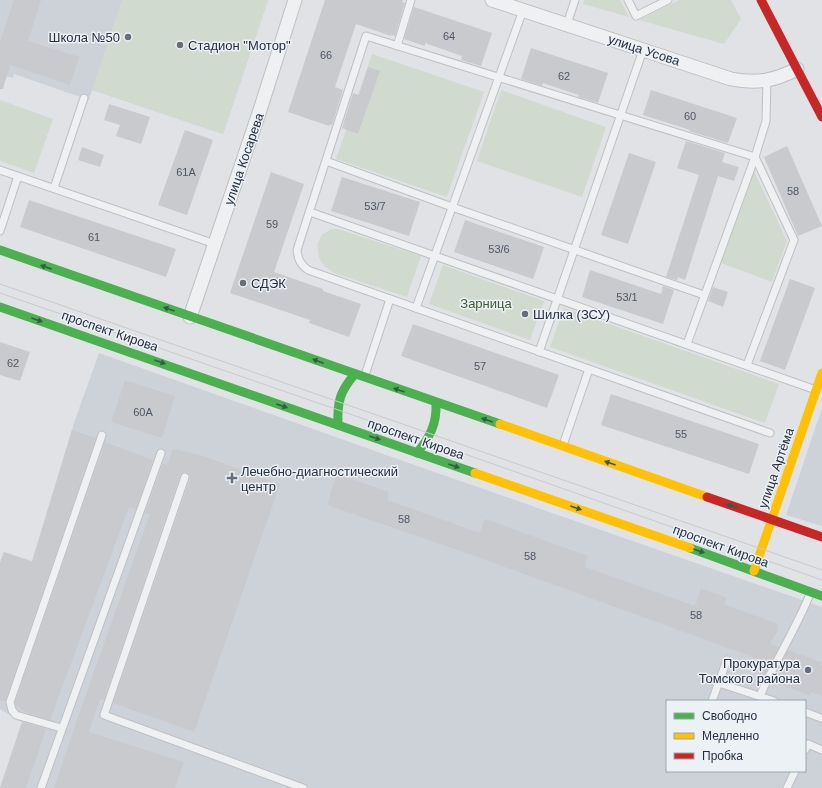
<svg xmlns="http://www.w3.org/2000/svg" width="822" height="788" viewBox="0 0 822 788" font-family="Helvetica,sans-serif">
<rect width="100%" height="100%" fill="#e0e2e5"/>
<!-- built -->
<g fill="#cdd2d9" fill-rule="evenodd">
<path d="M0,0H268L223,134L92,90L89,100L14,74L13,78L0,74Z"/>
<path d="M99,353L423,468L822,607V788H0L22,722L0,709V563L4,552L32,561L75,420ZM667,701H805V771H667Z"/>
<path d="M822,408V526L786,515Z"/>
</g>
<!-- green -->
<g fill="#d1dacf">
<path d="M122,0H268L223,134L92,90Z"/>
<path d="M584,0H620L629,17L583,4Z"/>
<path d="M679,0H731L741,19L724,44L639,20Z"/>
<path d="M372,54L484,92L447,197L336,159Z"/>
<path d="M501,90L606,127L582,197L477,161Z"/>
<path d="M0,100L53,119L34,173L0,161Z"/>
<path d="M754,171L787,241L772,282L721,263Z"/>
<path d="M331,229H338L421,256L407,297L334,273L324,266L319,257L317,244L322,235Z"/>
<path d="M443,265L544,301L530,340L429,304Z"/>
<path d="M564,308L779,384L765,423L550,347Z"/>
</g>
<!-- building -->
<g fill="#c8cacd">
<path d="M14,0H41L28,41L79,57L70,85L10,65L3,89H0V42Z"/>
<path d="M325,0H403L402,2L405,3L395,36L391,35V36L356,24L335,87L343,90L332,125L330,124L329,126L288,112Z"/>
<path d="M414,7L492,33L481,66L461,60L462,56L425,43V46L404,39Z"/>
<path d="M531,48L608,73L598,103L578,97L579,95L543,83L542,86L521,79Z"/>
<path d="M368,67L380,71L358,134L342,128L353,93L359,95Z"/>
<path d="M651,90L737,118L728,143L689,131L690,130L643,115Z"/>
<path d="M109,104L150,117L141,144L116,136L120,125L104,120Z"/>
<path d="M185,130L213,140L187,215L158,205Z"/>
<path d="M686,141L725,153L722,162L739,167L734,181L718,176L685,280L678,277L677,280L666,277L699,175L677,168Z"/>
<path d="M787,146L822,226L798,236L764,157Z"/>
<path d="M82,147L104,155L100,167L78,160Z"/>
<path d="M629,153L656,162L628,244L601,235Z"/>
<path d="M271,172L304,184L274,272L323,289V291L361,304L349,337L309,323L310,320L230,293Z"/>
<path d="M342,177L420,202L409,236L331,211Z"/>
<path d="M29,200L176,249L166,277L20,227Z"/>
<path d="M465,220L544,247L533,279L454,252Z"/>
<path d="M590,270L661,294L663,286L674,290L663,324L582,297Z"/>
<path d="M790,279L815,288L785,370L760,361Z"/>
<path d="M713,287L728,292L723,307L708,301Z"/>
<path d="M413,324L559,375L547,408L401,356Z"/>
<path d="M0,342L30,352L20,381L0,375Z"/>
<path d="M125,380L175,396L162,438L111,422Z"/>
<path d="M611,394L759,444L749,474L601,425Z"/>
<path d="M72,430L96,438L5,702L0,700V563L4,552L32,562Z"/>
<path d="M105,442L153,460L136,509L129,507L50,720L25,712V711L20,709V707L16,706L15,702Z"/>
<path d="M173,449L200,455L280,484L194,732L113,703L190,479V476L187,472H184L180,475L104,700L100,699L89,732L184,762L175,788H54L74,728L150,514L145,513L163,463L167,465Z"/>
<path d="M337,474L389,492L387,500L480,533L485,519L588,556L585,567L695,606L701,588L727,598L724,604L778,624V630L770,644L779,647L762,679L758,677L764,661L472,555L327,505Z"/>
<path d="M788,650L821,662V665H822V696L811,692L810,695L772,682Z"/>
<path d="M22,722L46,729L26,788H0Z"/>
</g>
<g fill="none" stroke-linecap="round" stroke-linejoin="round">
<!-- lane casing -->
<g stroke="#bec0c3" stroke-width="9">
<g id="lane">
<path d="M628,0L636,16L668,0"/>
<path d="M567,24L575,0"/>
<path d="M397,46L411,0"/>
<path d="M326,161L452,207L704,295"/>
<path d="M0,170L215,244"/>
<path d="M54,188L84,98"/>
<path d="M310,212L816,390"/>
<path d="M0,231L18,176"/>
<path d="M416,308L523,10"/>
<path d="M687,344L755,157L766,121L767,80"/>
<path d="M539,352L643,50"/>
<path d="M747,365L794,240L755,157L366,36L297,250C298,259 300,264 308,270L770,433"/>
<path d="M365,375L390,299"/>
<path d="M563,445L589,369"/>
<path d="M185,477L104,715L303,788"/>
<path d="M719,683L774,701"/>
<path d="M760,696C775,661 796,629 810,594"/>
<path d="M712,701L727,660"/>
<path d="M805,712L821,718"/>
<path d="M61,728L16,715L12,710L10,702L102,435"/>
<path d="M805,750L808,744L822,750"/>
<path d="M41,788L161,453"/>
<path d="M787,788L795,771"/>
</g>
</g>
<!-- street casing -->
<g stroke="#bec0c3" stroke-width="15">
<g id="street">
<path d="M492,0L731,79C756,84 774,81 797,69"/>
<path d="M190,317L260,110L295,0"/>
</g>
</g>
<!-- lane -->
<use href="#lane" stroke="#eff0f2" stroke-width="7"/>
<!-- street -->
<use href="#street" stroke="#eff0f2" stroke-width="13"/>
<!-- fast -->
<g stroke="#4caf50" stroke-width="9">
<path d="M0,250L500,424"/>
<path d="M0,307L475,473"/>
<path d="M338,425C337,402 340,391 355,374"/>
<path d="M417,453C430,437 437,424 436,403"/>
<path d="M690,548L822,596"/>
</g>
<!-- slow -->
<g stroke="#ffc107" stroke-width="9">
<path d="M500,424L707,497"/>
<path d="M475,473L690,548"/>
<path d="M754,571L822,373"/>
</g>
<!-- jam -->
<g stroke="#c62828" stroke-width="9">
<path d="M761,0L822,117"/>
<path d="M707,497L822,537"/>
</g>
<!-- tram -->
<g stroke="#c8cacd" stroke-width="1">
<path d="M0,284L822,570"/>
<path d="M0,293L428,441L822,580"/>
</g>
</g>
<!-- one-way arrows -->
<defs><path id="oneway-solid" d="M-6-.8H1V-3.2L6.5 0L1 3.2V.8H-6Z"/></defs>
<g fill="#335c46">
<use href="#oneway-solid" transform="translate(46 267) rotate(-161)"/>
<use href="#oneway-solid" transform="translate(169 309) rotate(-161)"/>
<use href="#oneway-solid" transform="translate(37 320) rotate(19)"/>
<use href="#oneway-solid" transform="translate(318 361) rotate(-159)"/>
<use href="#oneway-solid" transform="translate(160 362) rotate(19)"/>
<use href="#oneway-solid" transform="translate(399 390) rotate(-161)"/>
<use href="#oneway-solid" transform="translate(282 406) rotate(19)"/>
<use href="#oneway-solid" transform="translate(487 420) rotate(-161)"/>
<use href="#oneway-solid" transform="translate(375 438) rotate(19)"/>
<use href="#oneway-solid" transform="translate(610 463) rotate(-161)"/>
<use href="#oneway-solid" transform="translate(454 466) rotate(19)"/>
<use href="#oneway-solid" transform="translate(732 506) rotate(-161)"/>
<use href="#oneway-solid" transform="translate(576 508) rotate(19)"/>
<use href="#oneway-solid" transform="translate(699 551) rotate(19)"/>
</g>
<!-- markers -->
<g fill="#666e7a" stroke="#ecf1f6" stroke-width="1.5">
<circle cx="128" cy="37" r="4"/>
<circle cx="180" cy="45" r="4"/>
<circle cx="243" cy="283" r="4"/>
<circle cx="525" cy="314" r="4"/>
<path d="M230 472h4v4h4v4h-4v4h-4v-4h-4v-4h4z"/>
<circle cx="808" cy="670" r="4"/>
</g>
<g text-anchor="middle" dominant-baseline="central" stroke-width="3" stroke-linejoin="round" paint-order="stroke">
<!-- number labels -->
<g font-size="11" fill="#4e5764">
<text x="449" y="36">64</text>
<text x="326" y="55">66</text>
<text x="564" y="76">62</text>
<text x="690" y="116">60</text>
<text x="186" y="172">61А</text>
<text x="793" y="191">58</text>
<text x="375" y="206">53/7</text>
<text x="272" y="224">59</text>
<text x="94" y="237">61</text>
<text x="499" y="249">53/6</text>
<text x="627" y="297">53/1</text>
<text x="13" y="363">62</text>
<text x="480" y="366">57</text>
<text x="143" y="412">60А</text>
<text x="681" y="434">55</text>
<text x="404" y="519">58</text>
<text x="530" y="556">58</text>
<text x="696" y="615">58</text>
</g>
<!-- poi labels -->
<g font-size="13" fill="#253040" stroke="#ecf1f6" text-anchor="start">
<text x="120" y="37" text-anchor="end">Школа №50</text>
<text x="188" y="45">Стадион "Мотор"</text>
<text x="251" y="283">СДЭК</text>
<text x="533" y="314">Шилка (ЗСУ)</text>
<text x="241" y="471">Лечебно-диагностический<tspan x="241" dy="15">центр</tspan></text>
<text x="800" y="663" text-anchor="end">Прокуратура<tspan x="800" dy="15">Томского района</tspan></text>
</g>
<!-- street labels -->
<g font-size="13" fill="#253040" stroke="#ecf1f6">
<text transform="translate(644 50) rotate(18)">улица Усова</text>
<text transform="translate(244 159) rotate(-71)">улица Косарева</text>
<text transform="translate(110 331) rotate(19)">проспект Кирова</text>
<text transform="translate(416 439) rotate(19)">проспект Кирова</text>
<text transform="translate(776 468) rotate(-71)">улица Артёма</text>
<text transform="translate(721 546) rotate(20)">проспект Кирова</text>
</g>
<!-- park labels -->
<g font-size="13" fill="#3b5d31" stroke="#ecf1f6">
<text x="486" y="303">Зарница</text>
</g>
</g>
<!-- legend -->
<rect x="666" y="700" width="140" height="72" fill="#ecf1f6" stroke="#9ca4ad"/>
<rect x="674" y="713" width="20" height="6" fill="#4caf50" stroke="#9ca4ad"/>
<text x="702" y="720" font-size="12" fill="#253040">Свободно</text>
<rect x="674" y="733" width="20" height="6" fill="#ffc107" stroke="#9ca4ad"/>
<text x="702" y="740" font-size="12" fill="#253040">Медленно</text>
<rect x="674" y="753" width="20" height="6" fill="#c62828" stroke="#9ca4ad"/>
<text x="702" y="760" font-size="12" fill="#253040">Пробка</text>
</svg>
